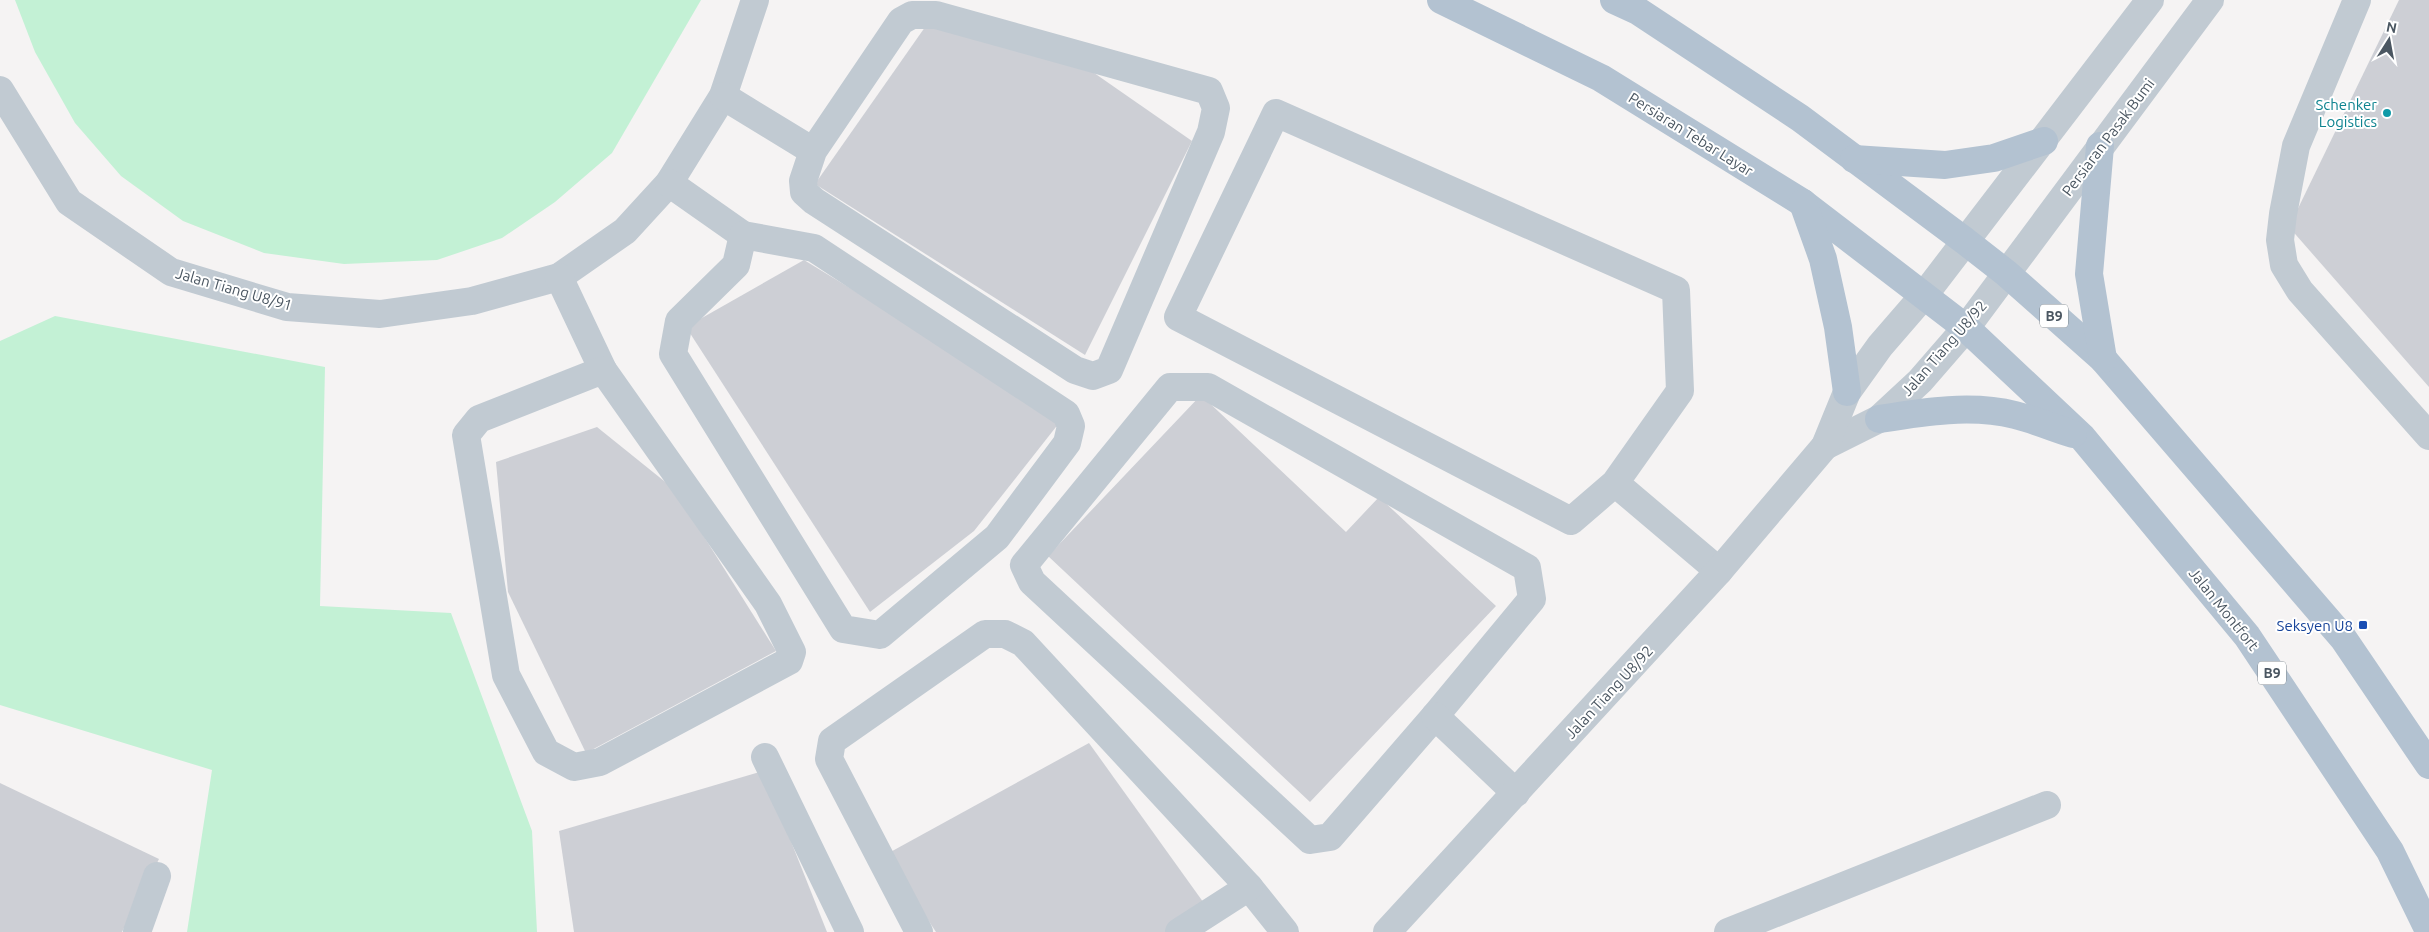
<svg xmlns="http://www.w3.org/2000/svg" width="2429" height="932" viewBox="0 0 2429 932" font-family="Ubuntu,sans-serif">
<rect width="100%" height="100%" fill="#f5f3f3"/>
<!-- green -->
<g fill="#c3f1d5">
<path d="M15,0H701L612,153L555,202L502,238L437,260L344,264L264,253L183,221L121,176L75,123L35,52Z"/>
<path d="M55,316L325,367L320,606L451,613L532,831L537,932H187L212,770L0,705V341Z"/>
</g>
<!-- building -->
<g fill="#cdcfd5">
<path d="M2399,0H2429V387L2289,227Z"/>
<path d="M930,20L1087,68L1192,141L1085,355L815,184Z"/>
<path d="M804,260L1063,418L974,531L870,612L686,327Z"/>
<path d="M1201,395L1346,532L1379,497L1496,606L1310,802L1048,556Z"/>
<path d="M597,427L674,489L776,651L586,753L508,592L496,462Z"/>
<path d="M1089,743L1206,906L1167,932H936L885,855Z"/>
<path d="M763,771L827,932H574L559,831Z"/>
<path d="M0,783L159,859L122,932H0Z"/>
</g>
<g fill="none" stroke-linecap="round" stroke-linejoin="round">
<!-- minor -->
<g stroke="#c1cad2" stroke-width="28">
<path d="M2357,0L2296,146L2283,214L2280,240L2284,265L2300,291L2429,436"/>
<path d="M0,90L69,202L171,272L287,307L380,314L472,301L559,277L625,231L669,183L723,96L755,0"/>
<path d="M723,96L813,151L803,181L804,192L814,201L1075,370L1093,376L1109,370L1211,132L1216,108L1209,91L936,15H912L901,21L813,151"/>
<path d="M669,183L743,235"/>
<path d="M743,235L814,248L1066,414L1071,426L1067,443L997,537L880,635L843,629L673,354L679,321L736,265Z"/>
<path d="M559,277L603,370"/>
<path d="M603,370L768,604L792,652L789,661L600,762L574,767L546,752L506,675L466,435L479,419Z"/>
<path d="M1170,387H1208L1527,568L1532,599L1435,716L1330,837L1310,840L1032,582L1024,565Z"/>
<path d="M1825,446L1879,419L1920,381L1966,328L2210,0"/>
<path d="M1615,483L1571,521L1178,317L1276,113L1676,290L1680,391L1615,483L1719,571"/>
<path d="M1435,716L1516,793"/>
<path d="M765,757L850,932"/>
<path d="M1249,887L1285,932"/>
<path d="M137,932L157,876"/>
<path d="M919,932L829,759L832,741L985,634H1005L1023,643L1249,887L1179,932"/>
<path d="M1387,932L1719,571L1825,446L1847,392L1880,346L1925,294L2150,0"/>
<path d="M1728,932L2047,805"/>
</g>
<!-- major -->
<g stroke="#b3c2d1" stroke-width="28">
<path d="M1441,0L1601,78L1803,203L1966,328L2082,437L2247,636L2390,851L2429,931"/>
<path d="M1614,0L1638,11L1800,118L1965,241L2006,273L2103,359L2343,638L2429,765"/>
<path d="M2100,146L2089,274L2103,359"/>
<path d="M1854,159L1945,165L1994,158L2044,141"/>
<path d="M1803,203L1823,259L1838,327L1847,392"/>
<path d="M1879,419C1923,412 1971,404 2015,415C2035,420 2054,428 2073,434"/>
</g>
</g>
<!-- markers -->
<circle fill="#0f9aa8" stroke="#fff" stroke-width="2" cx="2387" cy="113" r="5"/>
<rect fill="#1a4fb4" stroke="#fff" stroke-width="2" x="2358" y="620" width="10" height="10" rx="2.5"/>
<g text-anchor="middle" dominant-baseline="central" stroke-width="4" stroke-linejoin="round" paint-order="stroke">
<!-- shield labels -->
<g fill="#fff" stroke="#808990" stroke-width="1">
<rect x="2040" y="304.5" width="28" height="23" rx="4"/>
<rect x="2258" y="661.5" width="28" height="23" rx="4"/>
</g>
<g font-size="14" font-weight="bold" fill="#4a5661">
<text x="2054" y="316">B9</text>
<text x="2272" y="673">B9</text>
</g>
<!-- culture labels -->
<g font-size="15" fill="#0d838f" stroke="#fff" text-anchor="end">
<text x="2377" y="104">Schenker<tspan x="2377" dy="17">Logistics</tspan></text>
</g>
<!-- street labels -->
<g font-size="15" fill="#4a5661" stroke="#fff">
<text transform="translate(1691 134) rotate(32)">Persiaran Tebar Layar</text>
<text transform="translate(2108 137) rotate(-53)">Persiaran Pasak Bumi</text>
<text transform="translate(234 289) rotate(16)">Jalan Tiang U8/91</text>
<text transform="translate(1944 348) rotate(-49)">Jalan Tiang U8/92</text>
<text transform="translate(2224 609) rotate(51)">Jalan Montfort</text>
<text transform="translate(1609 692) rotate(-47)">Jalan Tiang U8/92</text>
</g>
<!-- transit labels -->
<g font-size="15" fill="#164399" stroke="#fff" text-anchor="end">
<text x="2353" y="625">Seksyen U8</text>
</g>
</g>
<!-- north arrow -->
<g transform="translate(2389 40) rotate(11)" stroke="#ffffff" stroke-width="4" paint-order="stroke">
<path d="M0-4L9 19L0 12L-9 19Z" fill="#4a5661"/>
<text y="-8" font-size="14" font-weight="bold" text-anchor="middle" fill="#4a5661">N</text>
</g>
</svg>
